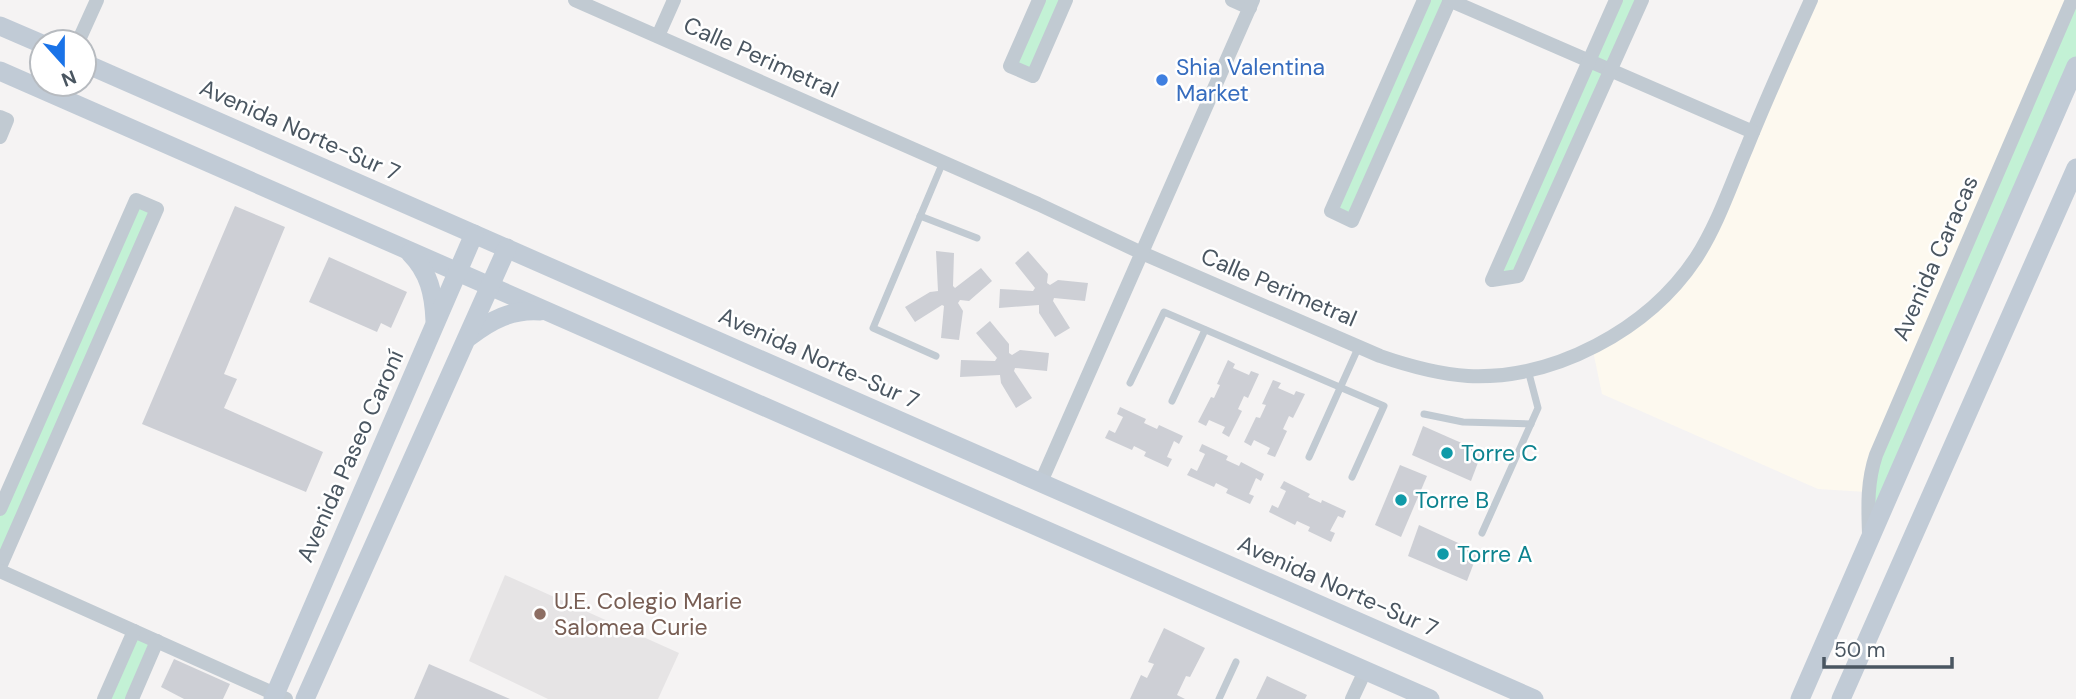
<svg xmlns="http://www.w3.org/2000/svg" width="2076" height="699" viewBox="0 0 2076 699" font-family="'DM Sans',sans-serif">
<rect width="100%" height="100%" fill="#f5f3f3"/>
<!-- commercial -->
<path fill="#fdf9ef" d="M1811,0H2076L1867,492L1818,489L1602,394L1592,346L1607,339L1694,261Z"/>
<!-- education -->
<path fill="#e6e4e5" d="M505,575L679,653L658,699H548L469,661Z"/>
<!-- green -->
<g fill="#c3f1d5">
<path d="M1039,0H1066L1033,76L1010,66Z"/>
<path d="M1424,0H1450L1352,221L1331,211Z"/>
<path d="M1616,0H1642L1518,276L1492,280Z"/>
<path d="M2076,0V66L1869,540L1867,492Z"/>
<path d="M136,200L157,209L0,567V509Z"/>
<path d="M134,631L157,641L132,699H104Z"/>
</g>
<!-- building -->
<g fill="#cdcfd5">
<path d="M235,206L285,227L224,374L237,379L224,408L323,452L306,492L142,424Z"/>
<path d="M936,251L954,253L953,286L955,288L981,268L992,281L969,301L960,300L958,303L963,311L959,340L941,338L944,306L942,305L915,322L905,307L930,292L938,291Z"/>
<path d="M1028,251L1048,274L1047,283L1050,285L1058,280L1088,283L1085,301L1054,298L1053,301L1070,328L1055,337L1039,313V305L999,308L1000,289L1033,291L1035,288L1015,263Z"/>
<path d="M329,257L407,292L391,328L381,323L377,332L309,302Z"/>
<path d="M990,321L1009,344V353L1012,355L1020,350L1049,353L1047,371L1015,368L1014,371L1032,398L1016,408L1001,383L1000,375L960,377L961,360L995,361L997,358L976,333Z"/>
<path d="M1228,360L1235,364L1233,368L1249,375L1251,371L1259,374L1248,398L1244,396L1238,409L1242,411L1229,437L1222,433L1225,427L1209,420L1206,426L1198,422L1211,397L1214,398L1220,385L1217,384Z"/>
<path d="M1273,380L1281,383L1278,388L1294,395L1296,391L1305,394L1293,418L1289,416L1283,429L1287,431L1275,457L1267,454L1270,448L1254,440L1251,446L1244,442L1256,417L1260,418L1266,405L1262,404Z"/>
<path d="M1120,407L1146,419L1144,423L1157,429L1159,425L1183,436L1179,444L1174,441L1167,457L1172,459L1168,467L1144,456L1146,452L1134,446L1132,450L1105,438L1109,430L1115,433L1123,417L1117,414Z"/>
<path d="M1423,426L1482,452L1471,481L1412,455Z"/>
<path d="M1202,444L1228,456L1226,460L1239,466L1241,462L1264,474L1261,481L1256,478L1249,494L1254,496L1250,504L1226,493L1228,489L1216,483L1214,487L1187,475L1191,468L1197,471L1205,454L1199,451Z"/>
<path d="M1400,465L1427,476L1401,537L1375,525Z"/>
<path d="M1284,481L1310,494L1308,497L1321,503L1322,500L1346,511L1343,518L1338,516L1330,531L1335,533L1331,542L1308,531L1310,527L1297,521L1295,525L1269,512L1272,505L1278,508L1286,491L1280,488Z"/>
<path d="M1419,525L1478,552L1467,581L1408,556Z"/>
<path d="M1164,628L1205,648L1190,677L1186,676L1177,695L1185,699H1130L1141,675L1147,678L1154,664L1148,662Z"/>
<path d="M174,659L230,684L223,699H184L161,687Z"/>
<path d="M429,664L510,699H414Z"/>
<path d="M1267,676L1307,695L1305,699H1256Z"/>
</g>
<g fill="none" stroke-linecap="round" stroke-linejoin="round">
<!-- lane -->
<g stroke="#c1cad2" stroke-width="7">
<path d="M920,216L977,238"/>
<path d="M936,356L873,328L943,162"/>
<path d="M1130,383L1164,312L1384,406L1352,477"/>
<path d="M1172,401L1205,330"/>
<path d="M1424,414L1463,422L1531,424"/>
<path d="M1309,457L1359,346"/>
<path d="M1482,533L1538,408L1528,370"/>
<path d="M1219,699L1236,662"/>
</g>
<!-- street -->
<g stroke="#c1cad2" stroke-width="14">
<path d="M575,0L1038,204L1142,253L1380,356C1409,366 1437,374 1468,376C1554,380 1648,330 1696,258C1718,224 1731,184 1747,147C1767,97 1789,49 1811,0"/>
<path d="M1039,0L1010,66L1033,76L1066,0"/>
<path d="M1232,0L1250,8"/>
<path d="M1424,0L1331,211L1352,221L1450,0"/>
<path d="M1449,0L1753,132"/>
<path d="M1616,0L1492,280L1518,276L1642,0"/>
<path d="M658,36L674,0"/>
<path d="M78,42L97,0"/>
<path d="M0,117L7,120L0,137"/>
<path d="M1041,482L1253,0"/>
<path d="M0,509L136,200L157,209L0,567"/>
<path d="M1869,534C1868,506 1867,482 1876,455L2072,0"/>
<path d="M0,571L286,699"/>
<path d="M104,699L134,631"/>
<path d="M132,699L157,641"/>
<path d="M1352,699L1365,671"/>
</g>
<!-- secondary -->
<g stroke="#c1cbd6" stroke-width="19">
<path d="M0,26L42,44"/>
<path d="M84,63L1534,699"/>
<path d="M0,71L1430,699"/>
<path d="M410,253C429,272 434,294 435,321"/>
<path d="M469,337C491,320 512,309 540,311"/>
<path d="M273,699L474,234"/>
<path d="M305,699L507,248"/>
<path d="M1800,699L2076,66"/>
<path d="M1841,699L2076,168"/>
</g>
</g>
<!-- markers -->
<circle fill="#3f7fe0" stroke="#fff" stroke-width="2.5" cx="1162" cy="80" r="7"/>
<g fill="#0f9aa8" stroke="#fff" stroke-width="2.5">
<circle cx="1447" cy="453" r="7"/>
<circle cx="1401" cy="500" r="7"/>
<circle cx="1443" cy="554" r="7"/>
</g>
<circle fill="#8d6e63" stroke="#fff" stroke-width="2.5" cx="540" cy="614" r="7"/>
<g text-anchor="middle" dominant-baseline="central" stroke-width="5" stroke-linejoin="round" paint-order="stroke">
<!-- street labels -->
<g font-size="23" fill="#4a5661" stroke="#fff">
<text transform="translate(761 57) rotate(24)">Calle Perimetral</text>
<text transform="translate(300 130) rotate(24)">Avenida Norte-Sur 7</text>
<text transform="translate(1935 258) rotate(-66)">Avenida Caracas</text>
<text transform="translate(1279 287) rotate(23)">Calle Perimetral</text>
<text transform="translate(819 358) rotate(24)">Avenida Norte-Sur 7</text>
<text transform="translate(350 456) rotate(-66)">Avenida Paseo Caroní</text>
<text transform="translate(1338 586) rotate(24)">Avenida Norte-Sur 7</text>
</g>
<!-- shop labels -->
<g font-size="23" fill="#366cbe" stroke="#fff" text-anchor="start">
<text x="1176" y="67">Shia Valentina<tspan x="1176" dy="26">Market</tspan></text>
</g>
<!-- culture labels -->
<g font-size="23" fill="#0d838f" stroke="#fff" text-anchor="start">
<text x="1461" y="453">Torre C</text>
<text x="1415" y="500">Torre B</text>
<text x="1457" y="554">Torre A</text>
</g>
<!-- education labels -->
<g font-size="23" fill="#785e54" stroke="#fff" text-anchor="start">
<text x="554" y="601">U.E. Colegio Marie<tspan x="554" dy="26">Salomea Curie</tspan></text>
</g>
</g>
<!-- north arrow -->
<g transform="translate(63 63) rotate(159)"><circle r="33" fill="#ffffff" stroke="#b7bbc0" stroke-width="2"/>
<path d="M0-5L12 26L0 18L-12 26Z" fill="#1a73e8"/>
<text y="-10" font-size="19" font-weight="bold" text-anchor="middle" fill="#4a5661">N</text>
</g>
<!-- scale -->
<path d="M1824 657v10h128v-10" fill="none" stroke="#4a5661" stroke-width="3.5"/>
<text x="1834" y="657" font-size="21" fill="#4a5661" stroke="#ffffff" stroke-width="5" paint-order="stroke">50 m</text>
</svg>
